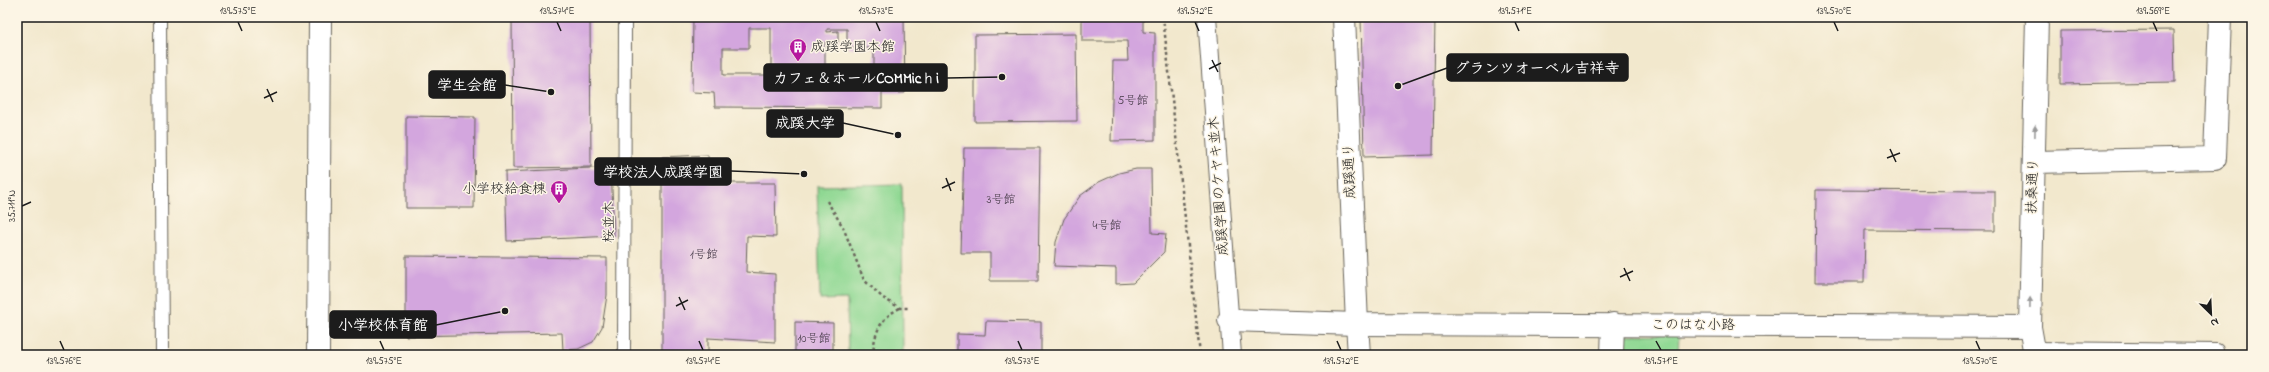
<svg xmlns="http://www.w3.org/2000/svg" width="2269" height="372" viewBox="0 0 2269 372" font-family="'Indie Flower','Klee One',sans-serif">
<rect width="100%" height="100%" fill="#fcf5e5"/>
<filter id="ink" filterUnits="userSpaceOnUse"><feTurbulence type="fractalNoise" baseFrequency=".025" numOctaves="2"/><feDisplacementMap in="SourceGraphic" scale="8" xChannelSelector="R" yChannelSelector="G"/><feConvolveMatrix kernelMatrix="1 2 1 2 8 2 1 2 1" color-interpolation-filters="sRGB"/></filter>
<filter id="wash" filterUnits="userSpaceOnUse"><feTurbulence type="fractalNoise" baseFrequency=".012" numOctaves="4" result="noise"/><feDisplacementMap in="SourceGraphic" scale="16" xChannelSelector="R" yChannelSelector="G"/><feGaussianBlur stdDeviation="0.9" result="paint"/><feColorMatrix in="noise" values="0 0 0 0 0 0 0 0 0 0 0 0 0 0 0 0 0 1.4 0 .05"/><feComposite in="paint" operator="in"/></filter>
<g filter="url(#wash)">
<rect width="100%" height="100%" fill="#f2e8cd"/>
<!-- green -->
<g fill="#8fd893" stroke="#567a58">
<path d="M902,184L903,355H848L847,299L820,300L817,186Z"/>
<path d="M1679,334L1678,355H1621V335Z"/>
</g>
<g id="blocks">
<!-- building -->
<g fill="#d3a6de" fill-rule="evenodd">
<path d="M512,17H590L591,167L513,168Z"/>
<path d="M693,17H904L905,93H882V108L715,107L714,93L692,92ZM749,28H771V75H723V48H749ZM827,29H847V48H874V76H825V42H838V31L827,32Z"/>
<path d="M1082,17H1143V32L1155,33V140L1111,141L1113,61H1128L1127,41H1082Z"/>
<path d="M1361,17H1435L1433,155L1364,157Z"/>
<path d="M2174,30L2175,82L2060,84V31Z"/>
<path d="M1076,34L1077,121L975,122V35Z"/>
<path d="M406,116L475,117L474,208H406Z"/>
<path d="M964,148H1040L1038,281H990V253H961Z"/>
<path d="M708,155L709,183H775L776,237L747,236L746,272L775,274V342L708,338V355H662V157Z"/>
<path d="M611,167L614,236L507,241L505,172Z"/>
<path d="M1136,169H1151L1152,233L1166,234L1164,252L1133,283L1116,284V268L1054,266L1056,242L1064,219L1080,196L1099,182L1119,173Z"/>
<path d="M1816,190L1995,191V231L1865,230L1864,282H1815Z"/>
<path d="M406,256L607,258V295L602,327L593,342L578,349L563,350L562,333L406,336Z"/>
<path d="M986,321L1041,322V355H957V334L985,335Z"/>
<path d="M795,322L833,323V355H795Z"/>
</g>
</g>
</g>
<g filter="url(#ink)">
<use href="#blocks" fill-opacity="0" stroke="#67635a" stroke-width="1"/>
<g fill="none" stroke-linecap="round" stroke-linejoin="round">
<!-- service casing -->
<g stroke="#67635a" stroke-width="14">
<g id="service">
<path d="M160,17L162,355"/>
<path d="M2035,348L2217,350"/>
<path d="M624,355L625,17"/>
</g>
</g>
<!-- pedestrian casing -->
<g stroke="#67635a" stroke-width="20">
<path id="pedestrian" d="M1207,17L1232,355"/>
</g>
<!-- minor casing -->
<g stroke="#67635a" stroke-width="24">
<g id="minor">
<path d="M2034,162L2215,158L2220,17"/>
<path d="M1229,320L1357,324L2030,327"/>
<path d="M1357,324L1359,355"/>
<path d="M318,355L320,17"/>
<path d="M1612,355L1613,324"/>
<path d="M2035,355L2030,327L2037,17"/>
</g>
</g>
<!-- tertiary casing -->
<g stroke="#67635a" stroke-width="24">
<path id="tertiary" d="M1344,17L1357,324"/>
</g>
<!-- path -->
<g stroke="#67635a" stroke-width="2.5" stroke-dasharray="3 3" stroke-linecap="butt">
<path d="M1163,17L1200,355"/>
<path d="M827,201L843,227L864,280L883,298L900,308H910"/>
<path d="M873,355C874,333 880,318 900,308"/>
</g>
<!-- service -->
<use href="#service" stroke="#fff" stroke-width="12"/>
<!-- pedestrian -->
<use href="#pedestrian" stroke="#fff" stroke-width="18"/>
<!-- minor -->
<use href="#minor" stroke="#fff" stroke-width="22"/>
<!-- tertiary -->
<use href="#tertiary" stroke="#fff" stroke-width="22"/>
</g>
<!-- one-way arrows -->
<defs><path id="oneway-solid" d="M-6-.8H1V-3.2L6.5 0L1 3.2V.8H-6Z"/></defs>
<g fill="#999">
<use href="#oneway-solid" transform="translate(2035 131) rotate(-89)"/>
<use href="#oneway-solid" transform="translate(2030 303) rotate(-89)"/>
</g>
</g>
<!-- ticks -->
<path fill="none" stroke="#1c1c1c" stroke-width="1.5" d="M238,22L242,31M557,22L561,31M876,22L880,31M1195,22L1199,31M1515,22L1519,31M1834,22L1838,31M2153,22L2157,31M1212,60L1218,72M1209,69L1221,63M267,89L273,102M264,98L277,92M1890,149L1896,162M1887,158L1900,153M946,178L951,191M942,188L955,182M22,206L31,202M1624,268L1630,281M1620,277L1633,271M679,297L685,310M676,306L688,300M60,341L64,350M380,341L384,350M699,341L703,350M1018,341L1022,350M1337,341L1341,350M1656,341L1661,350M1976,341L1980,350"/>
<!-- icons -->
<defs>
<g id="building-pin" transform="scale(0.9)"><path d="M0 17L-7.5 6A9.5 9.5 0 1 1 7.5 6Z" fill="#b5179e" stroke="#fcf5e5"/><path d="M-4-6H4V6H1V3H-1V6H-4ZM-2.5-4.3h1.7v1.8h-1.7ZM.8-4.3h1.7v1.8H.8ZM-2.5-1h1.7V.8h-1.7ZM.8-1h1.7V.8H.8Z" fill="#fff"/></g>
</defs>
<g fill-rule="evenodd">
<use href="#building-pin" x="798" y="47"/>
<use href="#building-pin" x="559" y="189"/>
</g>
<g text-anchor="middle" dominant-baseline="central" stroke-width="3" stroke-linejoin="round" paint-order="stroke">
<!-- number labels -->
<g font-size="12" fill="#4a3e4c">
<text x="1133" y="101">5号館</text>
<text x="1001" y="200">3号館</text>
<text x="1107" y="226">4号館</text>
<text x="704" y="255">1号館</text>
<text x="814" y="339">10号館</text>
</g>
<!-- poi labels -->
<g font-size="14" fill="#1c1c1c" stroke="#fcf5e5" text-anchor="start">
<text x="811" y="47">成蹊学園本館</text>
<text x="546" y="189" text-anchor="end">小学校給食棟</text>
</g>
<!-- street labels -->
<g font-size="14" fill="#1c1c1c" stroke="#fcf5e5">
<text transform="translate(1350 171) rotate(-92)">成蹊通り</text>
<text transform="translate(1219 186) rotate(-94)">成蹊学園のケヤキ並木</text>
<text transform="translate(2033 186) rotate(-88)">扶桑通り</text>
<text transform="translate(609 222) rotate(-90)">桜並木</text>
<text x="1693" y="325">このはな小路</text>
</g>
</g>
<!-- callouts -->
<path fill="none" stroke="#1c1c1c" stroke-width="1.5" d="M1398 86L1447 68M1002 77L947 78M551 92L505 85M898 135L843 123M804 174L731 171M505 311L436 325"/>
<g fill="#1c1c1c" stroke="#fcf5e5" stroke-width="1.5">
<circle cx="1398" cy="86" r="4"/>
<circle cx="1002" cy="77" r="4"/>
<circle cx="551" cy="92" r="4"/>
<circle cx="898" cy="135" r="4"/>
<circle cx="804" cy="174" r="4"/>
<circle cx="505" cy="311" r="4"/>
</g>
<g fill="#1c1c1c" stroke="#1c1c1c" stroke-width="1.5">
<rect x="1447" y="54" width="181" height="27" rx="4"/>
<rect x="764" y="64" width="183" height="27" rx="4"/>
<rect x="429" y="71" width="76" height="27" rx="4"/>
<rect x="767" y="110" width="76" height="27" rx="4"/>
<rect x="595" y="158" width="136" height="27" rx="4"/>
<rect x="330" y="311" width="106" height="27" rx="4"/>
</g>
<g font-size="15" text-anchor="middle" font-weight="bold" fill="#fff">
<text x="1537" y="73">グランツオーベル吉祥寺</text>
<text x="856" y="83">カフェ＆ホールCOMMicｈi</text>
<text x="467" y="90">学生会館</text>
<text x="805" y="128">成蹊大学</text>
<text x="663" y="177">学校法人成蹊学園</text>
<text x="383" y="330">小学校体育館</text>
</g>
<!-- margin -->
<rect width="2269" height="372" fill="none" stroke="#fcf5e5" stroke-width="44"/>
<!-- north arrow -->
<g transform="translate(2211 314) rotate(156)" stroke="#fcf5e5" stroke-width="3" paint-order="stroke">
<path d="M0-3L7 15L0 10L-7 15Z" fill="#1c1c1c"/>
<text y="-6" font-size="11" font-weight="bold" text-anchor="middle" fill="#1c1c1c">N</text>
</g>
<rect x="22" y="22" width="2225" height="328" fill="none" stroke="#1c1c1c" stroke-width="1.5"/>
<g font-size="10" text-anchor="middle" fill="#1c1c1c">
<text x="238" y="14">139.575°E</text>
<text x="557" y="14">139.574°E</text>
<text x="876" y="14">139.573°E</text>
<text x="1195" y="14">139.572°E</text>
<text x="1515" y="14">139.571°E</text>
<text x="1834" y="14">139.570°E</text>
<text x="2153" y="14">139.569°E</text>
<text transform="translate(11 206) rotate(-90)" y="4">35.711°N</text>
<text x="64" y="364">139.576°E</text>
<text x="384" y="364">139.575°E</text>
<text x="703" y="364">139.574°E</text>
<text x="1022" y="364">139.573°E</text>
<text x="1341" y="364">139.572°E</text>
<text x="1661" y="364">139.571°E</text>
<text x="1980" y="364">139.570°E</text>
</g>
</svg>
